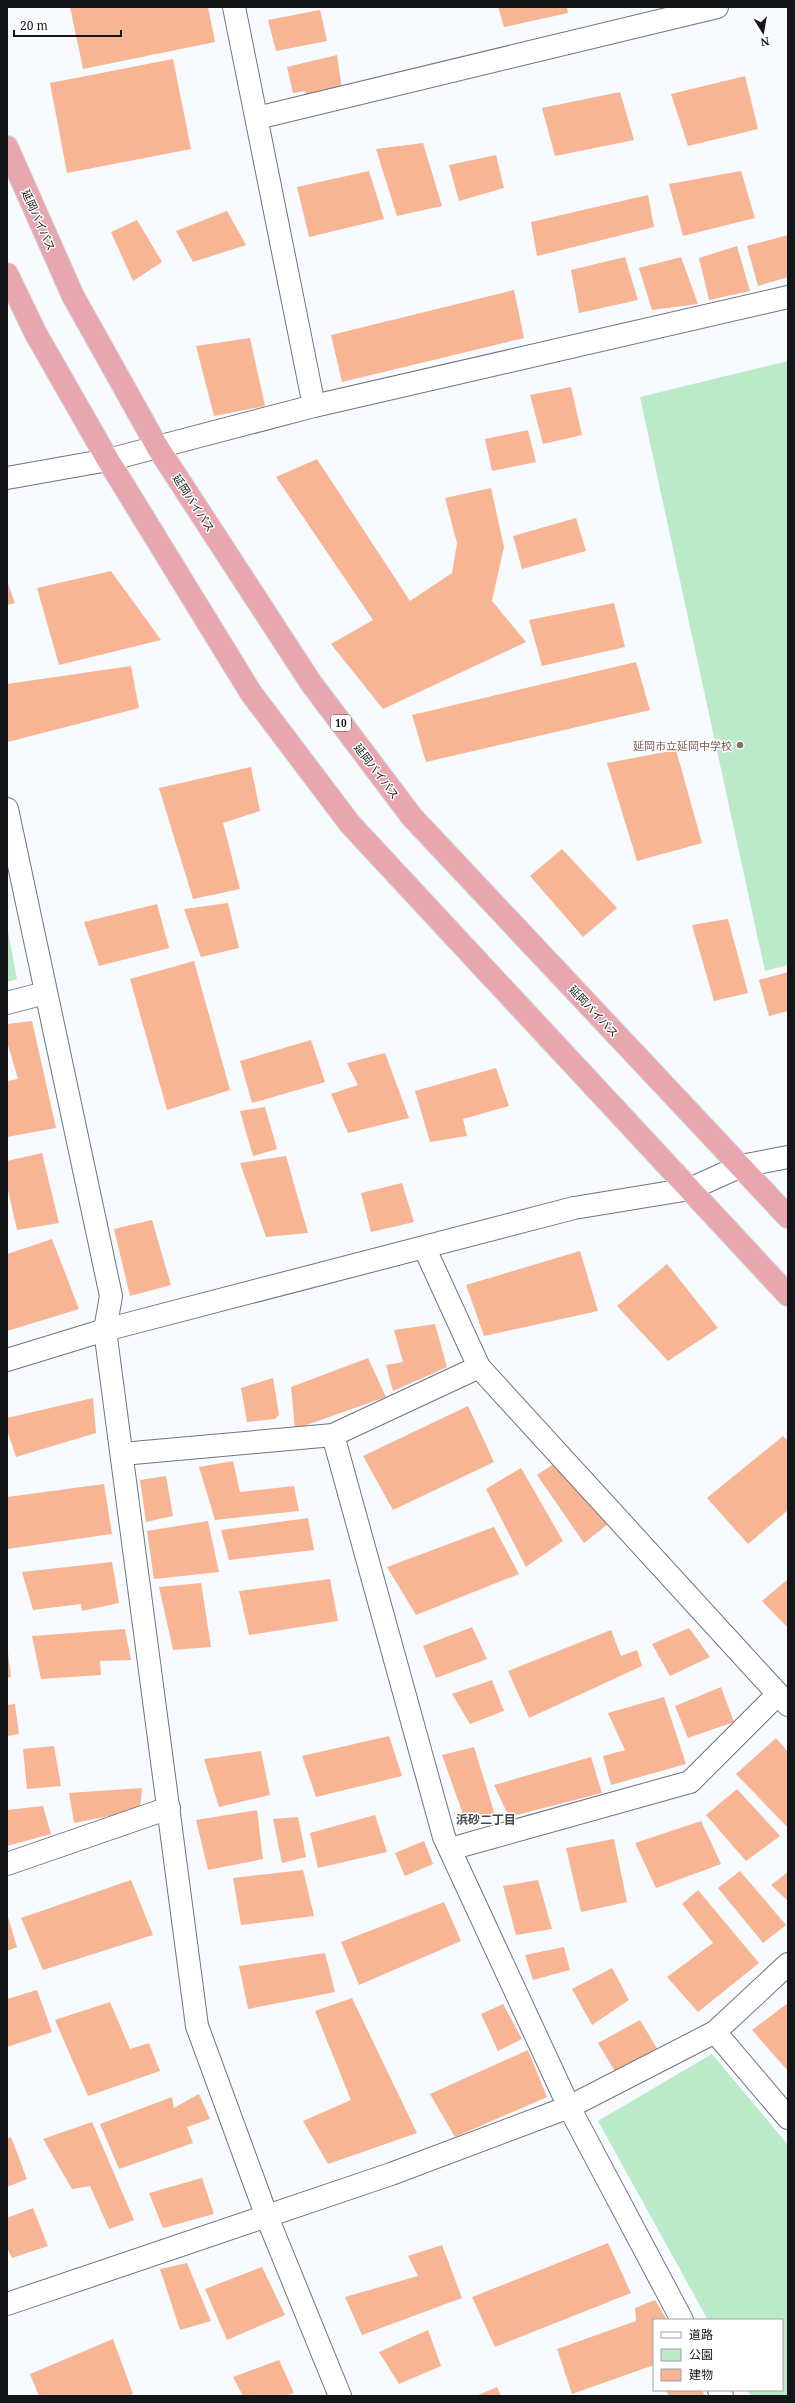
<svg xmlns="http://www.w3.org/2000/svg" width="795" height="2403" viewBox="0 0 795 2403" font-family="'Noto Serif','Noto Sans JP',serif">
<rect width="100%" height="100%" fill="#f7fafe"/>
<!-- green -->
<g fill="#bbeac8">
<path d="M788,361V965L765,971L640,397Z"/>
<path d="M7,926L17,979L7,982Z"/>
<path d="M712,2054L788,2145V2396H751L747,2390H782V2320H708L598,2121Z"/>
</g>
<!-- building -->
<g fill="#f8b593">
<path d="M70,7H208L215,42L83,69Z"/>
<path d="M498,7H567L568,13L504,27Z"/>
<path d="M320,10L327,41L276,51L268,20Z"/>
<path d="M337,55L342,89L308,99L305,91L293,93L287,67Z"/>
<path d="M173,59L191,149L67,173L50,83Z"/>
<path d="M745,76L758,129L688,146L671,94Z"/>
<path d="M620,92L634,140L555,156L542,108Z"/>
<path d="M423,143L442,206L397,216L376,149Z"/>
<path d="M496,155L504,188L459,201L449,165Z"/>
<path d="M369,171L384,219L309,237L297,187Z"/>
<path d="M741,171L755,218L683,236L669,184Z"/>
<path d="M648,195L654,227L537,256L531,222Z"/>
<path d="M227,211L246,245L193,262L176,231Z"/>
<path d="M137,220L162,262L133,281L111,232Z"/>
<path d="M788,235V277L758,286L747,246Z"/>
<path d="M737,246L750,291L709,300L699,258Z"/>
<path d="M625,257L638,300L579,313L571,270Z"/>
<path d="M681,257L698,304L652,310L639,268Z"/>
<path d="M514,290L524,338L342,382L331,335Z"/>
<path d="M250,338L265,406L214,416L196,346Z"/>
<path d="M571,387L582,435L543,444L530,395Z"/>
<path d="M528,430L536,462L492,471L485,439Z"/>
<path d="M317,459L410,601L452,573L457,543L445,498L491,488L504,547L492,601L526,642L383,709L331,644L373,620L276,477Z"/>
<path d="M576,518L586,551L522,569L513,536Z"/>
<path d="M111,571L161,640L59,665L37,588Z"/>
<path d="M7,581L15,603L7,605Z"/>
<path d="M614,603L625,647L542,666L529,620Z"/>
<path d="M636,662L650,710L426,762L412,715Z"/>
<path d="M131,666L139,708L8,742L7,684Z"/>
<path d="M676,750L702,843L637,861L607,763Z"/>
<path d="M251,767L260,811L223,823L240,889L193,899L159,788Z"/>
<path d="M562,849L617,908L583,937L530,876Z"/>
<path d="M228,903L239,948L201,957L184,909Z"/>
<path d="M157,904L169,948L99,966L84,922Z"/>
<path d="M728,919L748,993L714,1001L692,925Z"/>
<path d="M194,961L230,1090L167,1110L130,979Z"/>
<path d="M788,972V1011L769,1016L759,980Z"/>
<path d="M32,1021L56,1128L7,1137V1081L18,1079L7,1042V1024Z"/>
<path d="M311,1040L325,1082L252,1103L240,1061Z"/>
<path d="M385,1053L409,1118L348,1133L331,1094L358,1085L347,1063Z"/>
<path d="M496,1068L509,1106L463,1119L467,1136L430,1142L415,1091Z"/>
<path d="M265,1107L277,1149L253,1156L240,1111Z"/>
<path d="M42,1153L59,1223L17,1230L7,1186V1161Z"/>
<path d="M286,1156L308,1233L266,1237L240,1163Z"/>
<path d="M402,1183L414,1222L371,1232L361,1193Z"/>
<path d="M152,1220L171,1285L130,1296L114,1229Z"/>
<path d="M52,1239L79,1309L7,1331V1254Z"/>
<path d="M580,1251L598,1311L484,1336L466,1285Z"/>
<path d="M667,1264L718,1328L668,1361L617,1306Z"/>
<path d="M435,1324L447,1367L393,1391L386,1365L403,1362L394,1330Z"/>
<path d="M368,1358L386,1397L295,1429L291,1387Z"/>
<path d="M273,1378L279,1415L275,1419L247,1422L241,1388Z"/>
<path d="M93,1398L96,1433L16,1457L7,1430V1418Z"/>
<path d="M468,1406L494,1462L393,1510L363,1456Z"/>
<path d="M783,1436L788,1441V1510L748,1544L707,1498Z"/>
<path d="M233,1461L240,1492L294,1486L299,1511L215,1520L199,1467Z"/>
<path d="M555,1463L608,1524L584,1543L537,1475Z"/>
<path d="M521,1468L563,1541L526,1567L486,1489Z"/>
<path d="M166,1476L173,1516L146,1522L140,1480Z"/>
<path d="M104,1484L112,1534L7,1549V1497Z"/>
<path d="M308,1518L314,1550L229,1560L221,1530Z"/>
<path d="M208,1521L219,1572L154,1579L147,1531Z"/>
<path d="M494,1527L519,1574L416,1615L387,1567Z"/>
<path d="M112,1562L119,1603L82,1611L81,1604L33,1610L22,1572Z"/>
<path d="M330,1579L338,1621L249,1635L239,1591Z"/>
<path d="M788,1579V1628L762,1601Z"/>
<path d="M201,1583L211,1647L173,1650L159,1587Z"/>
<path d="M472,1627L487,1659L436,1678L423,1646Z"/>
<path d="M689,1628L710,1657L670,1676L652,1644Z"/>
<path d="M125,1629L131,1660L100,1661L101,1675L41,1679L32,1636Z"/>
<path d="M611,1630L621,1656L637,1650L642,1666L529,1718L508,1671Z"/>
<path d="M8,1653L11,1677L7,1678V1654Z"/>
<path d="M492,1680L504,1711L470,1724L452,1694Z"/>
<path d="M721,1687L734,1722L688,1738L675,1706Z"/>
<path d="M664,1697L686,1764L611,1785L603,1756L625,1750L608,1713Z"/>
<path d="M15,1704L19,1734L7,1736V1705Z"/>
<path d="M389,1736L402,1776L316,1797L302,1756Z"/>
<path d="M776,1738L788,1752V1828L736,1774Z"/>
<path d="M54,1746L61,1786L27,1789L23,1749Z"/>
<path d="M474,1747L495,1815L465,1820L442,1755Z"/>
<path d="M261,1751L270,1795L219,1807L204,1759Z"/>
<path d="M591,1757L602,1793L509,1817L494,1785Z"/>
<path d="M142,1788L140,1810L74,1823L69,1793Z"/>
<path d="M737,1789L780,1836L746,1861L706,1815Z"/>
<path d="M43,1806L51,1834L7,1846V1810Z"/>
<path d="M257,1810L263,1859L208,1870L196,1820Z"/>
<path d="M375,1815L387,1852L318,1868L310,1833Z"/>
<path d="M298,1817L306,1857L282,1863L273,1819Z"/>
<path d="M701,1821L721,1864L656,1888L635,1843Z"/>
<path d="M614,1839L627,1902L581,1912L566,1848Z"/>
<path d="M424,1841L433,1864L405,1876L395,1853Z"/>
<path d="M303,1870L314,1916L241,1925L233,1878Z"/>
<path d="M740,1871L786,1925L763,1943L718,1888Z"/>
<path d="M788,1872V1901L771,1885Z"/>
<path d="M131,1880L153,1935L43,1970L21,1918Z"/>
<path d="M538,1880L552,1929L516,1935L503,1886Z"/>
<path d="M698,1890L759,1963L698,2012L667,1977L713,1943L682,1904Z"/>
<path d="M444,1902L461,1941L359,1985L341,1942Z"/>
<path d="M7,1914L17,1947L7,1951Z"/>
<path d="M564,1947L570,1970L533,1980L525,1955Z"/>
<path d="M325,1953L335,1992L248,2009L239,1966Z"/>
<path d="M612,1968L629,2000L592,2025L572,1989Z"/>
<path d="M37,1990L52,2032L7,2047V1999Z"/>
<path d="M352,1998L417,2133L328,2164L303,2121L351,2100L315,2011Z"/>
<path d="M110,2002L130,2049L149,2043L160,2071L88,2096L55,2020Z"/>
<path d="M788,2003V2071L752,2030Z"/>
<path d="M503,2004L522,2039L498,2051L481,2014Z"/>
<path d="M640,2020L658,2050L616,2073L598,2043Z"/>
<path d="M528,2050L547,2097L455,2137L430,2094Z"/>
<path d="M199,2094L210,2119L187,2127L193,2143L119,2169L100,2124L172,2097L174,2108Z"/>
<path d="M92,2122L134,2220L109,2229L90,2186L72,2189L43,2139Z"/>
<path d="M11,2137L27,2179L7,2187V2139Z"/>
<path d="M202,2178L214,2214L163,2228L149,2193Z"/>
<path d="M33,2208L48,2246L12,2258L7,2248V2218Z"/>
<path d="M608,2243L631,2293L495,2347L472,2297Z"/>
<path d="M442,2245L462,2298L362,2335L345,2297L418,2276L408,2256Z"/>
<path d="M187,2263L211,2321L180,2330L160,2269Z"/>
<path d="M262,2267L285,2315L227,2340L205,2289Z"/>
<path d="M655,2300L667,2320H654V2365L572,2394L557,2349L636,2321L635,2308Z"/>
<path d="M428,2330L441,2366L399,2384L379,2352Z"/>
<path d="M113,2339L133,2394L126,2396H39L30,2374Z"/>
<path d="M279,2360L294,2393L285,2396H243L233,2377Z"/>
<path d="M497,2387L501,2396H476Z"/>
<path d="M668,2390H702L705,2396H669L666,2391Z"/>
</g>
<g fill="none" stroke-linecap="round" stroke-linejoin="round">
<!-- minor casing -->
<g stroke="#6e757c" stroke-width="24">
<g id="minor">
<path d="M234,7L314,406"/>
<path d="M257,118L717,7"/>
<path d="M7,478L108,460L314,406L788,297"/>
<path d="M7,809L111,1296L105,1330L197,2026L267,2217L340,2396"/>
<path d="M7,1003L45,993"/>
<path d="M425,1249L479,1367L788,1705"/>
<path d="M333,1435L444,1837L569,2107L682,2320"/>
<path d="M122,1454L333,1435L479,1367"/>
<path d="M450,1849L690,1782L778,1694"/>
<path d="M7,1864L169,1808"/>
<path d="M715,2032L788,2118"/>
<path d="M7,2304L391,2174L569,2107L715,2032L788,1964"/>
<path d="M719,2390L722,2396"/>
</g>
</g>
<!-- tertiary casing -->
<g stroke="#6e757c" stroke-width="24">
<path id="tertiary" d="M7,1360L105,1330L574,1208L690,1189L741,1166L788,1157"/>
</g>
<!-- trunk casing -->
<g stroke="#d5d5d5" stroke-width="24">
<g id="trunk">
<path d="M7,147L73,296L158,448L311,683L412,817L788,1217"/>
<path d="M7,274L36,334L108,460L251,693L350,824L788,1295"/>
</g>
</g>
<!-- minor -->
<use href="#minor" stroke="#fff" stroke-width="22"/>
<!-- tertiary -->
<use href="#tertiary" stroke="#fff" stroke-width="22"/>
<!-- trunk -->
<use href="#trunk" stroke="#e8a6ae" stroke-width="22"/>
</g>
<!-- markers -->
<circle fill="#8d6e63" stroke="#fff" stroke-width="1.5" cx="740" cy="745" r="4"/>
<g text-anchor="middle" dominant-baseline="central" stroke-width="3" stroke-linejoin="round" paint-order="stroke">
<!-- shield labels -->
<rect fill="#fff" stroke="#5a5b5d" stroke-width="1" x="331" y="715" width="20" height="16" rx="3"/>
<g font-size="10" font-weight="bold" fill="#131518">
<text x="341" y="723">10</text>
</g>
<!-- street labels -->
<g font-size="11" fill="#131518" stroke="#fff">
<text transform="translate(39 220) rotate(66)">延岡バイパス</text>
<text transform="translate(194 503) rotate(57)">延岡バイパス</text>
<text transform="translate(377 771) rotate(53)">延岡バイパス</text>
<text transform="translate(594 1011) rotate(47)">延岡バイパス</text>
</g>
<!-- education labels -->
<g font-size="11" fill="#785e54" stroke="#fff" text-anchor="end">
<text x="732" y="745">延岡市立延岡中学校</text>
</g>
<!-- neighbourhood labels -->
<g font-size="12" font-weight="bold" fill="#40474d" stroke="#fff">
<text x="486" y="1819">浜砂二丁目</text>
</g>
</g>
<!-- border -->
<rect width="795" height="2403" fill="none" stroke="#131518" stroke-width="16"/>
<!-- legend -->
<rect x="653" y="2319" width="130" height="72" fill="#ffffff" stroke="#a1a1a3"/>
<rect x="661" y="2332" width="20" height="6" fill="#ffffff" stroke="#a1a1a3"/>
<text x="689" y="2339" font-size="12" fill="#131518">道路</text>
<rect x="661" y="2349" width="20" height="12" fill="#bbeac8" stroke="#a1a1a3"/>
<text x="689" y="2359" font-size="12" fill="#131518">公園</text>
<rect x="661" y="2369" width="20" height="12" fill="#f8b593" stroke="#a1a1a3"/>
<text x="689" y="2379" font-size="12" fill="#131518">建物</text>
<!-- north arrow -->
<g transform="translate(763 32) rotate(169)" stroke="#ffffff" stroke-width="3" paint-order="stroke">
<path d="M0-3L7 15L0 10L-7 15Z" fill="#131518"/>
<text y="-6" font-size="11" font-weight="bold" text-anchor="middle" fill="#131518">N</text>
</g>
<!-- scale -->
<path d="M14 30v6h107v-6" fill="none" stroke="#131518" stroke-width="2"/>
<text x="20" y="30" font-size="12" fill="#131518" stroke="#ffffff" stroke-width="3" paint-order="stroke">20 m</text>
</svg>
